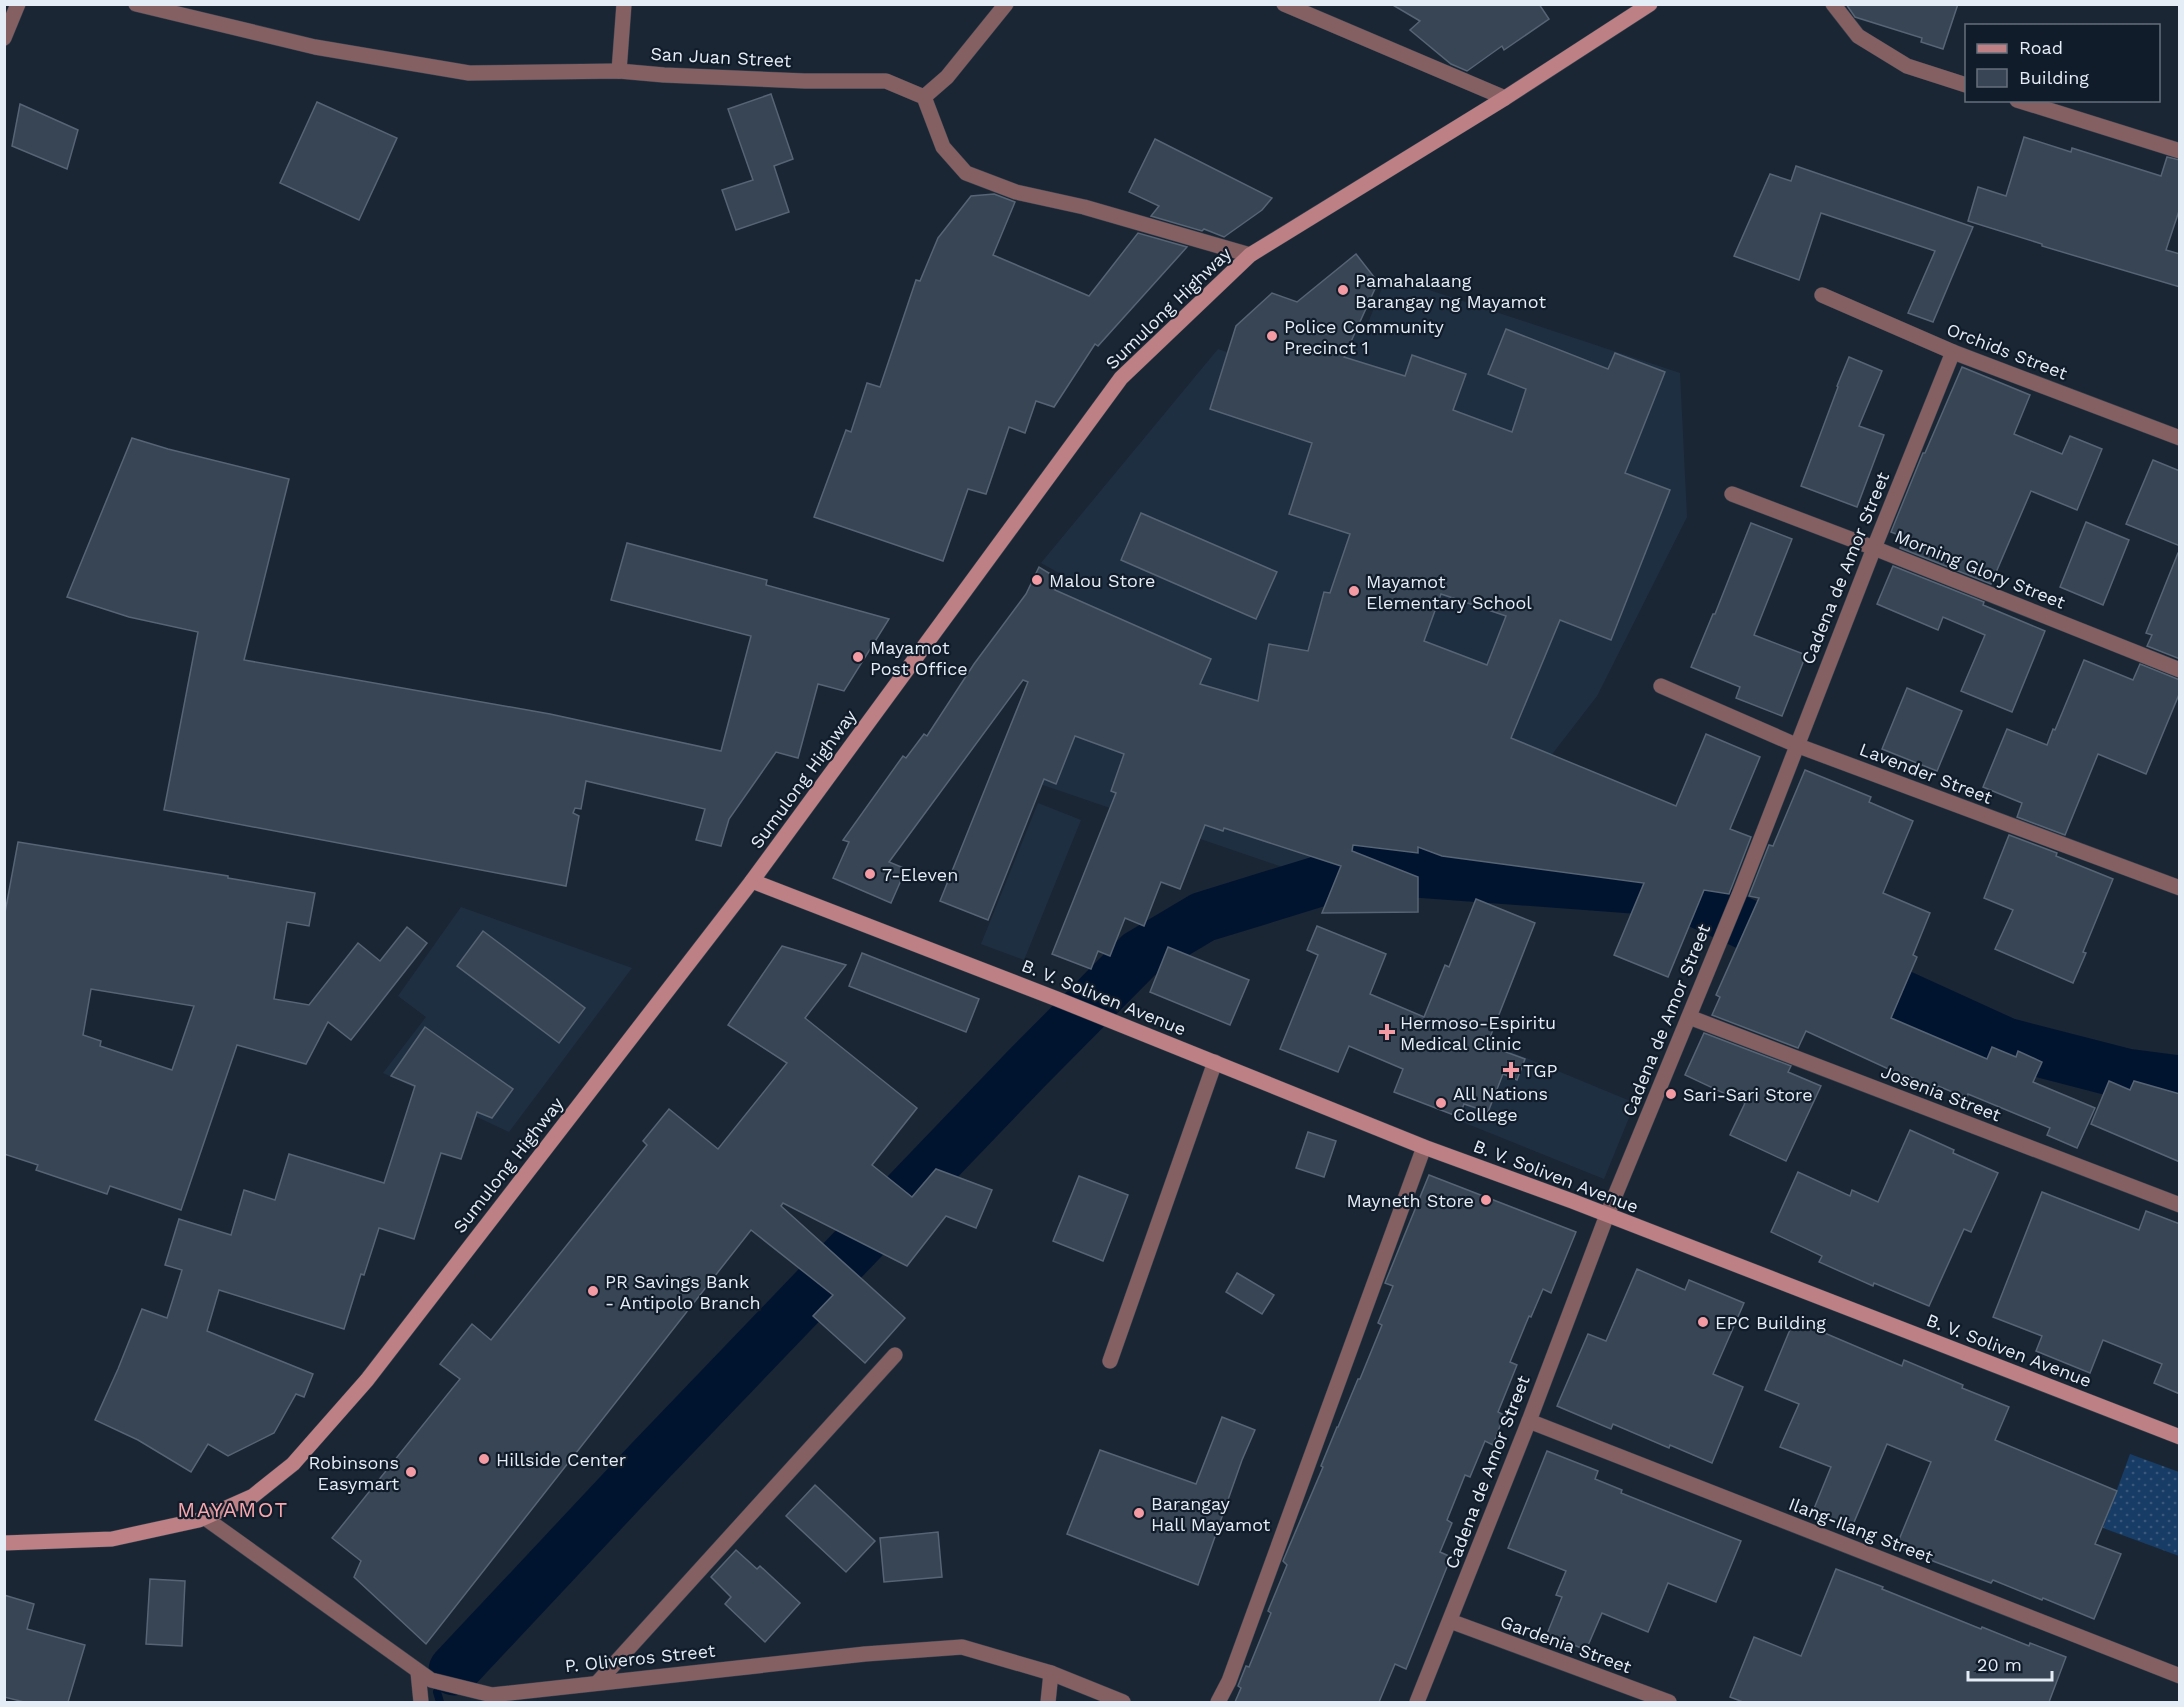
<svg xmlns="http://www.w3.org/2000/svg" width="2184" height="1707" viewBox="0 0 2184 1707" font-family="'Work Sans',sans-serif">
<defs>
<pattern id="grass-dots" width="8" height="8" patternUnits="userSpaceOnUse" patternTransform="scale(1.5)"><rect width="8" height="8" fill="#173c65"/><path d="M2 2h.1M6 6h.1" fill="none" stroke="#39587c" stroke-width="1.8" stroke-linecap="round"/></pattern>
</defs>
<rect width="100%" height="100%" fill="#1a2634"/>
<!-- built -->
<g fill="#1f2f42">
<path d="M1387,276L1680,373L1687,517L1597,696L1489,836L1297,872L1011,774L1054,608L1061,574L1041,563L1218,349L1312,381L1337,327L1364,333Z"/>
<path d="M1038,803L1081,820L1024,960L981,944Z"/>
<path d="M461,907L632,968L509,1132L383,1073L426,1017L398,996Z"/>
<path d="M1490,1043L1635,1103L1604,1179L1460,1121Z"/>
</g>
<!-- grass -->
<path fill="url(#grass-dots)" d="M2130,1454L2179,1472V1556L2103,1528Z"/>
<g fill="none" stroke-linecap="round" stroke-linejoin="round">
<!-- stream -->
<path stroke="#001430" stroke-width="8" d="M437,1692L440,1702"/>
<!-- river -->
<path stroke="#001430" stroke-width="51" d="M454,1670L650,1461L1026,1069L1139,955L1203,917L1362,868L1673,891L2006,1043L2126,1074L2180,1081"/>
</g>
<!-- building -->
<g fill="#384554" stroke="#576475" stroke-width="1.5" fill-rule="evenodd">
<path d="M1391,4H1539L1549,19L1504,50L1502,46L1467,71L1451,64L1410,30L1420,21Z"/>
<path d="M1846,4H1958L1943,49L1921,42L1922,38L1855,17Z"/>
<path d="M771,94L793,159L774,166L789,212L736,230L722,190L753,180L728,109Z"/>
<path d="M317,102L397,138L359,220L280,183Z"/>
<path d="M20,104L78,130L67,169L12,146Z"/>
<path d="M2024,137L2071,152L2072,148L2161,176L2167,157L2180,160V208L2166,250L2180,254V287L2042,246V244L1968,221L1978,187L2006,196Z"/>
<path d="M1155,139L1272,198L1262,210L1224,237L1204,229L1202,231L1151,216L1159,206L1129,192Z"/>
<path d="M1796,166L1973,227L1933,322L1908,313L1935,251L1821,213L1799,280L1734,256L1770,174L1791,181Z"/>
<path d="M994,194L1015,202L993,255L1089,296L1138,233L1187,247L1098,346L1095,344L1054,407L1036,401L1025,433L1009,427L986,494L968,489L943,561L814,517L846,430L851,432L867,383L880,387L916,280L920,281L938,238L971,196Z"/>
<path d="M1356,254L1378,282L1344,357L1405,376L1412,355L1466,374L1453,410L1512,432L1526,389L1488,374L1506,329L1608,369L1615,353L1665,372L1625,473L1670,490L1611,640L1560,620L1511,738L1676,806L1706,734L1760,757L1730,829L1751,837L1729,894L1704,890L1668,977L1614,955L1644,883L1442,856L1418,847V853L1353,845L1352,851L1418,877V912L1322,913L1341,866L1224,828L1223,831L1205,825L1180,889L1161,882L1144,926L1125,918L1110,956L1098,951L1091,969L1052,954L1116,793L1111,791L1124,754L1075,736L1056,784L1044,779L988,920L940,901L1028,682L1023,680L889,862L906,869L891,903L833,878L849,842L843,840L903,756L906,758L924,734L927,736L974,664L1026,594L1039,567L1057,578L1055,590L1211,659L1200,684L1258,701L1269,644L1308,651L1324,592L1330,593L1350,534L1289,514L1312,443L1210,409L1236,326L1272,293L1297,302ZM1441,594L1506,616L1487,665L1424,641Z"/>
<path d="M1849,357L1882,371L1859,426L1884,435L1857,507L1801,486L1838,387L1837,386Z"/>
<path d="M1962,367L2030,395L2014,434L2062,454L2070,436L2102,449L2077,510L2031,491L1991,584L1900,548L1904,537L1891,532L1923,453H1925Z"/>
<path d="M132,438L168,449L289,479L244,660L550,714L721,751L751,636L611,600L627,543L767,580L766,585L889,619L844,691L818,684L798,758L776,752L729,819L721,846L696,840L705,809L586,781L581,809L575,808L573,813L579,816L566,886L164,810L198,632L129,617L67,597Z"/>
<path d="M2153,460L2180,471V546L2126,524Z"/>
<path d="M1141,513L1277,572L1256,619L1121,560Z"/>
<path d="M2086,522L2129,540L2103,605L2060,587Z"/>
<path d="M1751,523L1792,539L1754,635L1806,655L1782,716L1736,698L1740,687L1691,667L1713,614H1715Z"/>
<path d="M2178,553H2180V659L2147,646L2152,635L2146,633Z"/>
<path d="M1893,566L1984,602L1983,605L2045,631L2012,712L1961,691L1985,635L1943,617L1938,630L1877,604Z"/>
<path d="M2084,660L2133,680L2140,664L2180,680V692L2146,774L2098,754L2065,835L2017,817L2022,803L1983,787L2007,729L2047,745L2053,729L2055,730Z"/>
<path d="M1907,688L1962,711L1937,771L1882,749Z"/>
<path d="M1805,770L1871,797L1869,802L1913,821L1883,893L1930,913L1913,955L1917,957L1891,1018L1987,1059L1992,1047L2016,1057L2018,1051L2042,1062L2033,1082L2095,1108L2077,1148L2047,1135L2050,1128L1968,1094L1967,1098L1938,1086L1937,1089L1906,1075V1077L1806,1031L1798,1048L1712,1015L1720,997L1716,995L1759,898L1749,896L1769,845L1773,846Z"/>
<path d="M2009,835L2057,853L2056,856L2113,879L2083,952L2086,953L2073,983L1995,949L2013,910L1984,898Z"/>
<path d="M18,842L228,876V878L315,893L309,926L287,922L274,999L309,1005L358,943L380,961L407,927L427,943L351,1040L328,1022L306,1064L237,1045L181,1210L110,1186L107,1194L36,1170L38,1165L4,1154V918ZM91,989L194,1006L172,1070L100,1046L101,1041L83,1035Z"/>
<path d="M1476,899L1535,923L1487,1045L1525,1059L1517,1080L1503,1074L1488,1112L1464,1104L1459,1117L1394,1092L1403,1069L1349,1046L1338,1072L1280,1049L1318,955L1307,950L1317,926L1386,954L1370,994L1424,1017L1445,965L1449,967Z"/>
<path d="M483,931L585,1008L559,1043L457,966Z"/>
<path d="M782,946L846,965L805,1018L917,1108L872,1165L912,1197L936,1169L992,1190L976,1228L946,1216L907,1266L783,1203L781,1206L905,1318L865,1363L813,1316L833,1295L751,1230L426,1644L354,1577L361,1561L332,1538L460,1379L440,1364L472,1324L491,1340L647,1145L643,1141L669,1109L718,1149L787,1063L728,1025Z"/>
<path d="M1168,947L1249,980L1230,1025L1150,992Z"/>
<path d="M862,953L979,999L966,1032L849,986Z"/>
<path d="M425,1027L513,1089L492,1118L477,1112L461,1159L441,1153L414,1239L379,1228L364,1275L361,1274L344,1329L219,1290L207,1331L313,1374L304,1397L296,1394L274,1433L228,1456L208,1444L191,1472L138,1440L95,1420L118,1369L142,1309L167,1318L182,1270L165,1265L179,1219L231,1235L244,1190L275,1200L289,1154L384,1183L415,1086L391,1076Z"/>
<path d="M1704,1033L1791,1066L1788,1072L1821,1086L1786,1161L1730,1135L1745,1103L1685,1075Z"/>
<path d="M2109,1081L2130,1090L2134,1081L2180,1094V1162L2091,1124Z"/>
<path d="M1910,1130L1954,1150L1953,1153L1998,1173L1971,1232L1964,1229L1929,1306L1874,1283L1873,1286L1819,1262L1822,1256L1771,1232L1798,1172L1850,1196L1852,1190L1878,1202Z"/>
<path d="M1308,1132L1336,1141L1324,1177L1296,1168Z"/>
<path d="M1429,1175L1576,1232L1551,1293L1543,1289L1531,1317L1529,1316L1510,1362L1517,1365L1498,1412L1504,1415L1493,1445L1485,1441L1470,1477L1465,1475L1447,1520L1452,1523L1440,1552L1451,1557L1406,1669L1395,1664L1379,1702H1235L1241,1688L1238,1686L1246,1666L1249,1667L1271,1613L1268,1611L1287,1565L1283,1561L1323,1467L1321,1466L1337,1427H1338L1358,1379H1360L1382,1325L1378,1323L1393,1286L1385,1283Z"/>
<path d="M1079,1176L1128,1195L1103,1261L1053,1241Z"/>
<path d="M2042,1192L2139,1230L2146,1211L2180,1224V1394L2154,1383L2162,1364L2103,1340L2090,1373L2036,1351L2042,1336L1993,1317Z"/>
<path d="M1637,1269L1685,1290L1689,1280L1744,1303L1713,1374L1743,1387L1712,1463L1670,1445L1669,1448L1613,1424L1611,1429L1557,1406L1588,1334L1606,1341Z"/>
<path d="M1237,1273L1274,1295L1262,1314L1226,1292Z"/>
<path d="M1794,1320L1902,1366L1904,1360L1963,1385L1962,1388L2009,1407L1995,1440L2117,1491L2095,1544L2121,1554L2094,1619L2043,1598L2042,1600L1993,1580L1991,1583L1896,1547L1931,1462L1887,1444L1852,1527L1813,1511L1831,1467L1780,1447L1799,1404L1765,1390Z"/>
<path d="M1222,1417L1255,1430L1242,1460L1198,1585L1067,1534L1100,1450L1196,1484Z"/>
<path d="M1547,1451L1598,1471L1595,1479L1622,1490L1621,1493L1741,1541L1716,1602L1668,1583L1648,1632L1602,1613L1586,1650L1547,1634L1562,1597L1556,1595L1566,1571L1508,1548Z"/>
<path d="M815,1485L875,1541L846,1572L786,1516Z"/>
<path d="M938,1532L942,1577L884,1582L880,1538Z"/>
<path d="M736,1550L757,1569L760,1566L800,1603L765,1642L725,1604L731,1597L711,1577Z"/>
<path d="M1836,1569L1883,1587L1882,1589L1981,1629L1982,1627L2029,1646L2030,1643L2066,1657L2049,1702H1743L1730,1697L1754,1637L1801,1656Z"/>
<path d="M150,1579L185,1581L182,1646L146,1644Z"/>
<path d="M4,1595L34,1604L27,1629L85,1645L68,1702H24L4,1697Z"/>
</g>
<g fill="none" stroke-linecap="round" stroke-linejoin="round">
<!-- street casing -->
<g stroke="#36424f" stroke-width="16">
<g id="street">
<path d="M136,4L315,47L469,73L619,71L664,75L805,81H886L924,97L943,147L966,173L1016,192L1084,207L1250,255"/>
<path d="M1284,4L1505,98"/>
<path d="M1833,4L1858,36L1907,66L1966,85"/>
<path d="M4,38L18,4"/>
<path d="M619,71L624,4"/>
<path d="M924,97L947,77L1006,4"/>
<path d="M2017,100L2180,151"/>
<path d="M1822,295L1953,352L2180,438"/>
<path d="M1732,494L1874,548L2180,670"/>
<path d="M1661,686L1796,745L2180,888"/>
<path d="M1689,1017L2180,1205"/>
<path d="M1110,1361L1215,1062"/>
<path d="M1529,1421L2180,1676"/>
<path d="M205,1518L431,1680L492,1695L865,1654L962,1647L1051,1673L1123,1702"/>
<path d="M1450,1621L1669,1702"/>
<path d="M418,1672L421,1702"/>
<path d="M598,1682L895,1355"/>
<path d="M1048,1702L1051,1673"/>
<path d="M1218,1702L1229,1681L1424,1147"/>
<path d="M1417,1702L1529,1421L1607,1215L1741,890L1874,548L1953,352"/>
</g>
</g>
<!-- secondary casing -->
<g stroke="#36424f" stroke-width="16">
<g id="secondary">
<path d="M752,881L1057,999L1424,1147L1572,1201L2180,1437"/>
<path d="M4,1543L112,1539L199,1520L253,1496L293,1464L367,1380L752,881L1121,378L1250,255L1505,98L1650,4"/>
</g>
</g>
<!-- street -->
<use href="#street" stroke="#856062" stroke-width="15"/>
<!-- secondary -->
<use href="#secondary" stroke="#bc8085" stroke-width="15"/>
</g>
<!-- markers -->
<g fill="#f49aa2" stroke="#111c2a" stroke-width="2">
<circle cx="1343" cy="290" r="6"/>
<circle cx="1272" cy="336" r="6"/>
<circle cx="1037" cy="580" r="6"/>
<circle cx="1354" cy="591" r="6"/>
<circle cx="858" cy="657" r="6"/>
<circle cx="870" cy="874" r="6"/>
<path d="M1384 1023h6v6h6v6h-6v6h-6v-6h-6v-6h6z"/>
<path d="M1508 1061h6v6h6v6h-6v6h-6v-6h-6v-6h6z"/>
<circle cx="1671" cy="1094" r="6"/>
<circle cx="1441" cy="1103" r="6"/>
<circle cx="1486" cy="1200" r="6"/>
<circle cx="593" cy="1291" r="6"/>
<circle cx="1703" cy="1322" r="6"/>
<circle cx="484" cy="1459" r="6"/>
<circle cx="411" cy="1472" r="6"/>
<circle cx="1139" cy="1513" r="6"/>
</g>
<g text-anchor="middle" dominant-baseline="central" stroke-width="4.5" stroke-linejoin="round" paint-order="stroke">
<!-- street labels -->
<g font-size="18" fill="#e4ecf6" stroke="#111c2a">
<text transform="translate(721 57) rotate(3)">San Juan Street</text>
<text transform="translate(1168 308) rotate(-44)">Sumulong Highway</text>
<text transform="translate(2007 351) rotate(21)">Orchids Street</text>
<text transform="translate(1845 568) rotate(-68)">Cadena de Amor Street</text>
<text transform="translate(1980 569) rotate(22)">Morning Glory Street</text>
<text transform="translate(1926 773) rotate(21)">Lavender Street</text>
<text transform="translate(803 779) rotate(-54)">Sumulong Highway</text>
<text transform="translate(1104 997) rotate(22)">B. V. Soliven Avenue</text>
<text transform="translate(1666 1020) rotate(-68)">Cadena de Amor Street</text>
<text transform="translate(1941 1093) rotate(21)">Josenia Street</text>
<text transform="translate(508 1165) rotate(-52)">Sumulong Highway</text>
<text transform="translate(1556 1176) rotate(21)">B. V. Soliven Avenue</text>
<text transform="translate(2009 1350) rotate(21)">B. V. Soliven Avenue</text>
<text transform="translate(1487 1472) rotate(-69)">Cadena de Amor Street</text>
<text transform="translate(1861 1530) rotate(21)">Ilang-Ilang Street</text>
<text transform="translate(1566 1644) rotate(20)">Gardenia Street</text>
<text transform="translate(640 1658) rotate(-6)">P. Oliveros Street</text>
</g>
<!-- poi labels -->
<g font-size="18" fill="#e4ecf6" stroke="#111c2a" text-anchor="start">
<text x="1355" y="280">Pamahalaang<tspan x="1355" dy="21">Barangay ng Mayamot</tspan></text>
<text x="1284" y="326">Police Community<tspan x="1284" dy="21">Precinct 1</tspan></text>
<text x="1049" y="580">Malou Store</text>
<text x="1366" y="581">Mayamot<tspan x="1366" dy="21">Elementary School</tspan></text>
<text x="870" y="647">Mayamot<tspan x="870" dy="21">Post Office</tspan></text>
<text x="882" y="874">7-Eleven</text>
<text x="1400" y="1022">Hermoso-Espiritu<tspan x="1400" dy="21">Medical Clinic</tspan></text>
<text x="1523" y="1070">TGP</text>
<text x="1453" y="1093">All Nations<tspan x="1453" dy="21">College</tspan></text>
<text x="1683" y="1094">Sari-Sari Store</text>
<text x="1474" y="1200" text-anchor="end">Mayneth Store</text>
<text x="605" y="1281">PR Savings Bank<tspan x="605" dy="21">- Antipolo Branch</tspan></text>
<text x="1715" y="1322">EPC Building</text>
<text x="496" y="1459">Hillside Center</text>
<text x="399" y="1462" text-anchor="end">Robinsons<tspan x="399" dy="21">Easymart</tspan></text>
<text x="1151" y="1503">Barangay<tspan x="1151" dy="21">Hall Mayamot</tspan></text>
</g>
<!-- quarter labels -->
<g font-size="21" letter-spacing="1.5" fill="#faa6ac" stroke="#111c2a">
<text x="233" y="1509">MAYAMOT</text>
</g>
</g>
<!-- border -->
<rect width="2184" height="1707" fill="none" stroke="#e4ecf6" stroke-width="12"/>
<!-- legend -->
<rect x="1965" y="24" width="195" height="78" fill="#111c2a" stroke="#656f7c" stroke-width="1.5"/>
<rect x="1977" y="44" width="30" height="9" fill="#bc8085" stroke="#656f7c" stroke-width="1.5"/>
<text x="2019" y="54" font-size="18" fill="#e4ecf6">Road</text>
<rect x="1977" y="69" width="30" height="18" fill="#384554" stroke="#656f7c" stroke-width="1.5"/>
<text x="2019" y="84" font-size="18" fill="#e4ecf6">Building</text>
<!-- scale -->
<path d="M1968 1671v9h84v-9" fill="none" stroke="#e4ecf6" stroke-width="3"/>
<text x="1977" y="1671" font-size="18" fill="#e4ecf6" stroke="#111c2a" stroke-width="4.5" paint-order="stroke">20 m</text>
</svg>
